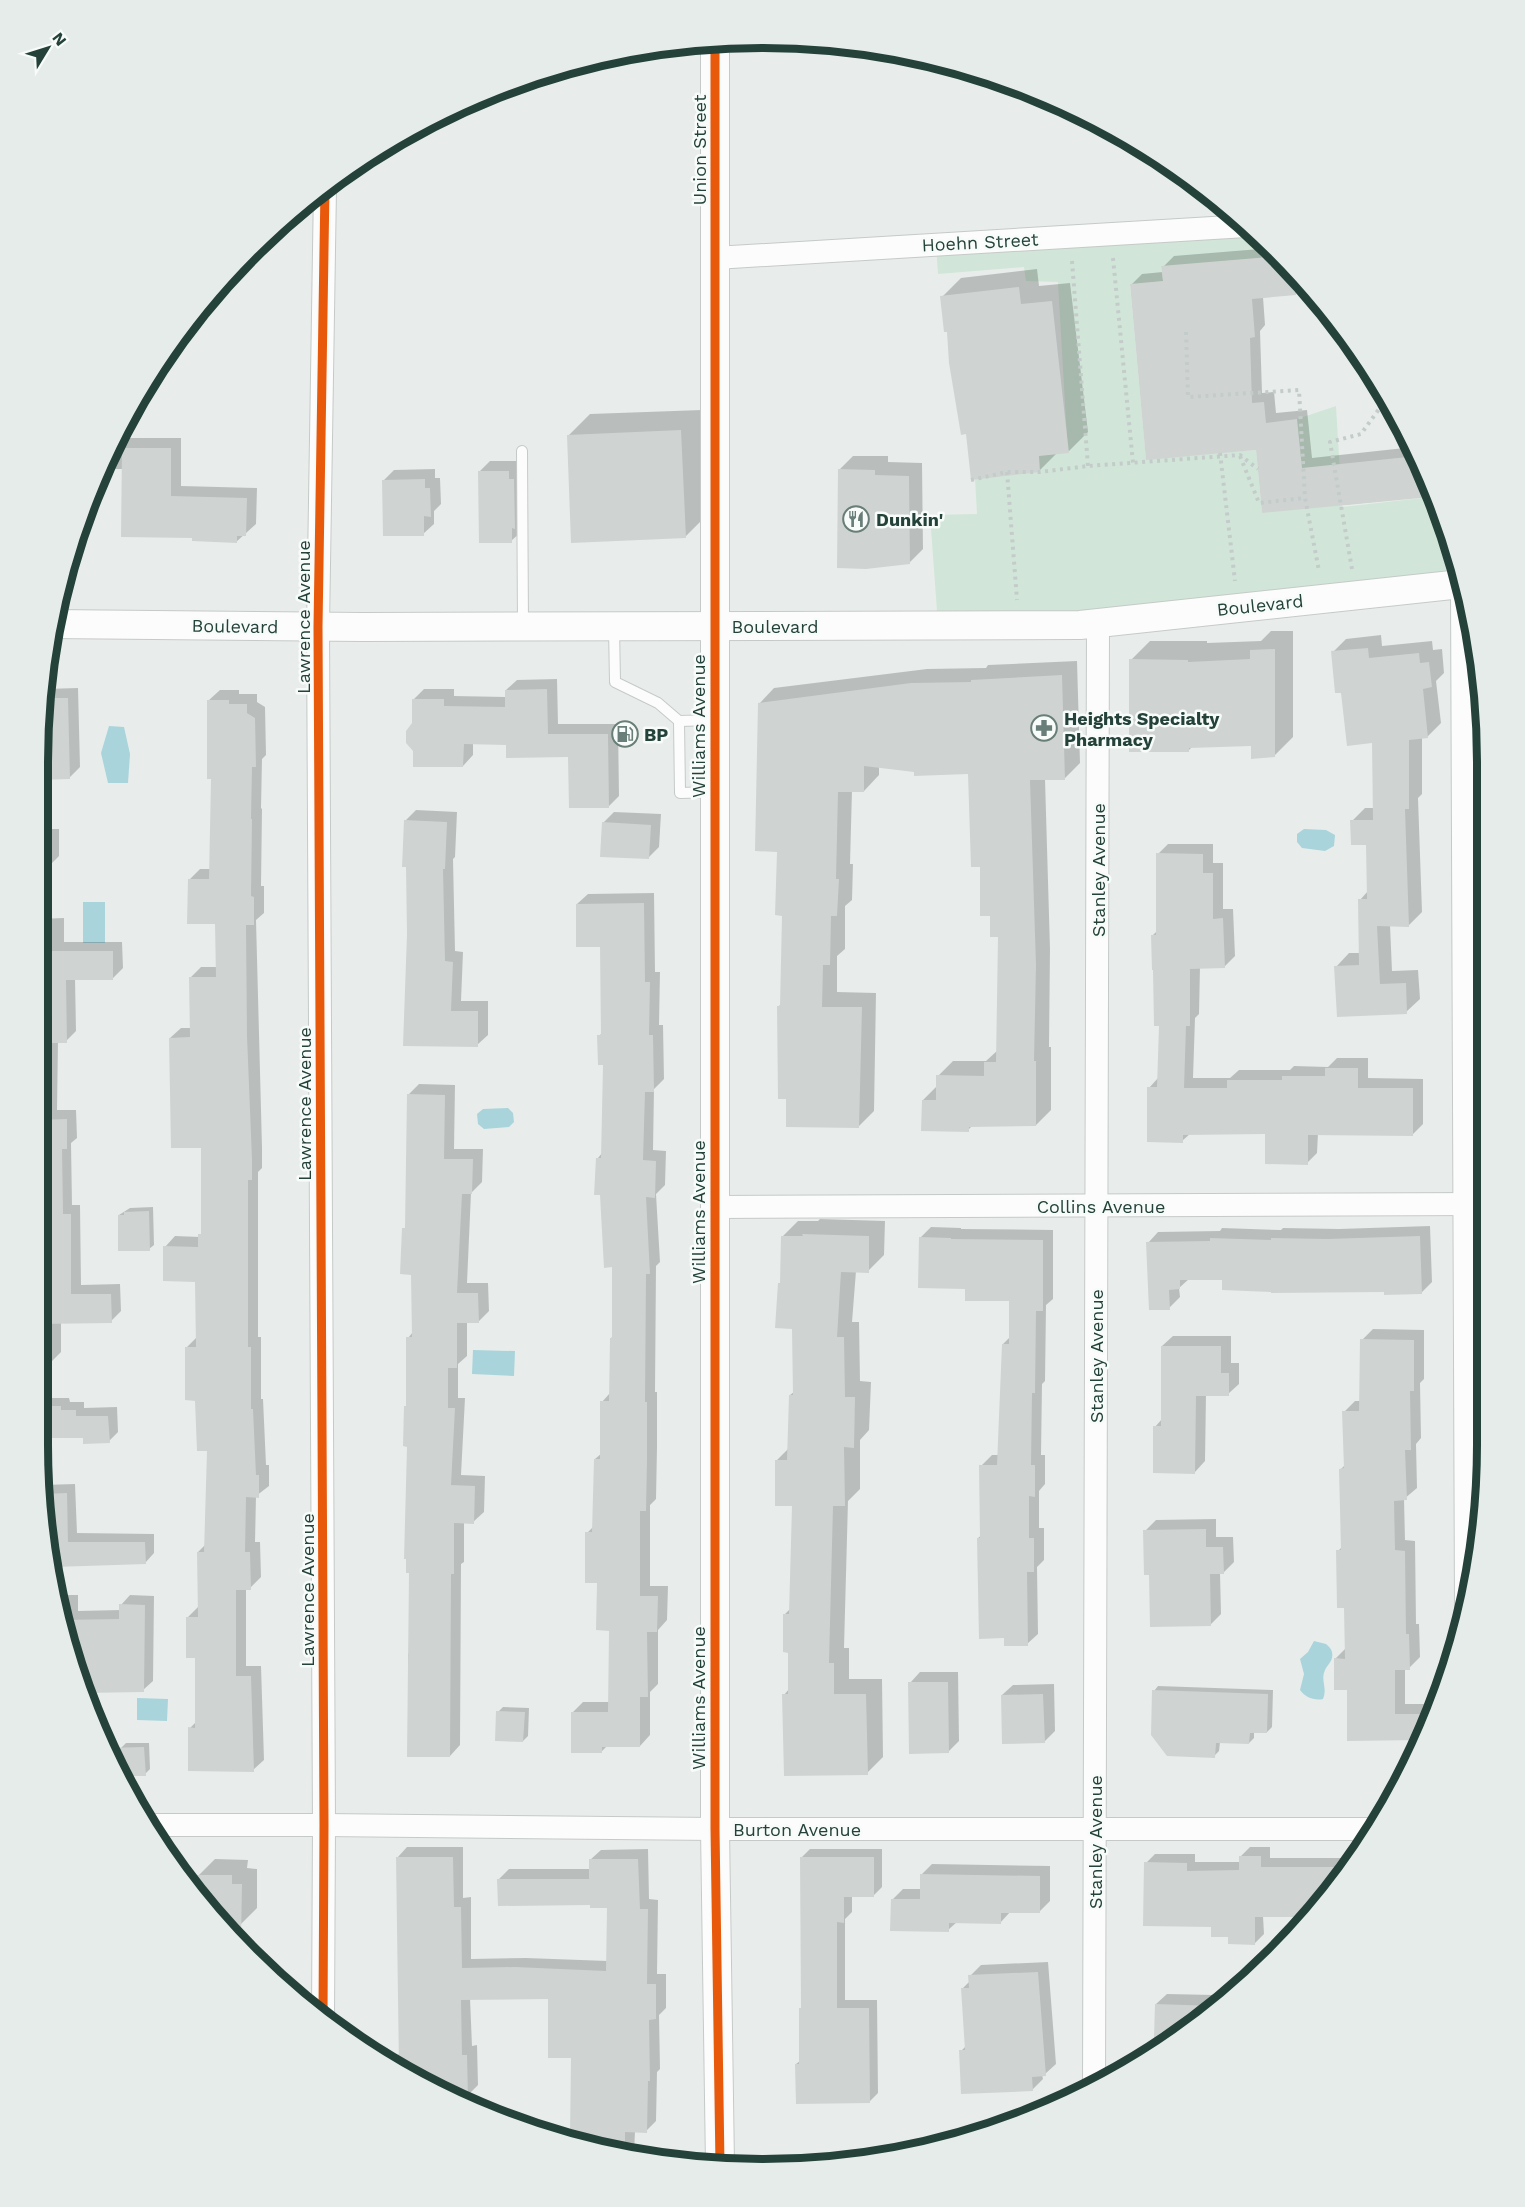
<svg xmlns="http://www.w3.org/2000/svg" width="1525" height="2207" viewBox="0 0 1525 2207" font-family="'Work Sans',sans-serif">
<rect width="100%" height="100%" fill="#e8edeb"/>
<!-- green -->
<path fill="#d1e6d8" d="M1245,226L1262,239L1261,258L1161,267L1163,281L1130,285L1146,459L1256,450L1262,513L1297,419L1336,406L1342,507L1431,497L1461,584L938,625L930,515L977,514L974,460L1067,437L1058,282L1026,281L1024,267L938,274L936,245Z"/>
<!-- water -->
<g fill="#a9d4db">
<path d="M109,726L124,727L130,754L128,783H108L101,753Z"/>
<path d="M1304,829L1326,830L1335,835L1334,846L1325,851L1302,848L1297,842V834Z"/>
<rect x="83" y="902" width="22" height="41"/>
<path d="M508,1108L513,1113L514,1122L509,1127L484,1129L478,1124L477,1114L483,1109Z"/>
<path d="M473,1350L515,1351L514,1376L472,1374Z"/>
<path d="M1314,1641L1326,1644C1328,1646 1331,1648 1332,1652C1334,1660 1328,1664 1325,1670C1320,1680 1328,1688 1323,1699C1314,1701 1305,1697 1300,1690L1304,1674L1300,1659L1308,1652Z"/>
<path d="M137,1698L168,1699L167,1721L137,1720Z"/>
</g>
<!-- shadow -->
<g fill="#0003">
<path d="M1272,248L1304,285L1295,294L1263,297L1265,325L1260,331L1262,393L1274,392L1276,413L1307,410L1312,458L1414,447L1431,496L1343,505L1257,448L1131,285L1142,274L1163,272V267L1174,256Z"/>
<path d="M1037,269L1039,286L1070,283L1088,432L1069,451L1058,452L1040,470L967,432L942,297L961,278Z"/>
<path d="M1383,390L1396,413L1384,414Z"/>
<path d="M702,410L707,515L685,537L568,436L590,414Z"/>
<path d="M118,438H181V486L257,488L256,524L236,542L194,536L123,469H103Z"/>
<path d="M853,456H888V462L922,463L923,549L909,563L839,470Z"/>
<path d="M490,461H519L522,531L511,541L479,472Z"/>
<path d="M435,469V478H440L441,504L434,511V524L423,534L384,480L394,470Z"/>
<path d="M1271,631H1293V737L1274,756L1252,744L1192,747L1188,751L1131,660L1150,641H1207V643L1261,641Z"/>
<path d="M1381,635L1382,646L1432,641L1433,650L1442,649L1444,673L1436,681L1441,723L1428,736L1422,737V794L1418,798L1422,912L1409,925H1390L1392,971L1418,970L1420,999L1406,1012L1336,967L1349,953H1360V900L1368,891L1367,844L1352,821L1365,808H1374L1373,742L1342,691L1333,652L1346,639Z"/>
<path d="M1077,661L1080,763L1065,778L1045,779L1050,949L1049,1047H1051V1110L1036,1125H973L968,1130L923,1100L937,1086L938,1076L953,1061H986L998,1050L1000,936L992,915L982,865L969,772L916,771L879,767V775L864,791L852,790L850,864H853L852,900L845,906V949L837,956V992L876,993L874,1111L859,1126L787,1097L779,1006L782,1003L783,914L779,851L759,704L774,688L927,669L986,668L988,665Z"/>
<path d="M557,679L558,724H618L619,796L609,806L570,755L507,743H473V755L463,766L414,724V699L424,689H454V696L506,697V690L517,680Z"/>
<path d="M78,688L80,767L69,778H50L52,829H59V856L48,867H38V762L45,689Z"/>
<path d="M220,690H239V694H257V702L265,707L266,755L262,759L261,808L262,809L261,886H264V913L256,920L262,1147V1168L258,1172V1337H261V1399H263L266,1465H269V1486L256,1496L255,1542H260L261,1577L250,1588H246V1666H261L264,1760L253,1770L190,1728L197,1721V1656L188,1617L198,1607V1552L205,1545L208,1449L187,1347L197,1337L196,1280L165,1247L175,1236L200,1237L202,1232V1147L170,1038L181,1028H191L190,978L201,967H217L216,923L190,879L200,869H210L213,778L209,700Z"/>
<path d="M416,810L457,812L455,857L453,859L455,951L463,952L461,1001H488V1035L477,1045H405L409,934L406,820Z"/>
<path d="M614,812L661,814L659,847L649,857L603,823Z"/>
<path d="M1168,844H1213V863H1223V909H1233L1235,956L1224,967H1200L1199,1014L1195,1018L1193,1078H1230L1239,1070H1290L1294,1066L1328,1067L1337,1058H1368V1078L1423,1079V1124L1412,1135L1318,1133L1317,1153L1307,1163L1266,1133H1191L1182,1141L1149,1088L1158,1078L1160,1025L1152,936L1158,930V854Z"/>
<path d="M654,893L655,972H660L659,1025H663L664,1079L654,1089L653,1150L666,1151L665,1185L656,1194L660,1262L656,1266L655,1392H657V1448L656,1499L650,1505V1586H668L667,1620L658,1630V1684L650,1692V1735L640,1746L608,1745L601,1752L573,1712L583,1702H610V1629L587,1533L594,1526L595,1459L602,1453V1402L610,1393L611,1338L614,1336L613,1266L598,1158L602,1153L604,1064L599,1036L603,1032L601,945L577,904L588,894Z"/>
<path d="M64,918V942H122L123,968L113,978H75L76,1031L66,1041H58L57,1110H76L77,1138L71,1143L72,1205H80L81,1285L120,1284L121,1311L111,1321L61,1322V1352L51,1362H45L38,1371V919Z"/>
<path d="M419,1084L455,1085L454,1149H483L482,1182L471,1193L467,1283H488L489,1311L478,1322H467V1356L458,1364V1398H465L461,1475L485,1476L484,1512L473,1522H464V1562L461,1564L460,1745L450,1756H408V1654L411,1651L408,1338L413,1332V1274L404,1229L407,1226L408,1095Z"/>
<path d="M153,1207L154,1245L149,1249L119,1215L130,1208Z"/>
<path d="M820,1219L885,1221L884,1255L868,1271H856L852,1322H859L860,1381L871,1382L869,1430L860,1440V1489L848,1501L844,1648H849V1679H882L883,1757L867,1773L784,1695L789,1689V1651L785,1614L790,1609L793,1505L777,1460L789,1448L790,1395L794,1392L793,1328L782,1282V1237L798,1221H818Z"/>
<path d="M1430,1226L1432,1282L1421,1293L1224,1278L1189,1279L1179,1288L1180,1297L1169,1308L1148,1243L1158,1232L1220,1231L1222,1228L1281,1230L1283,1228L1339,1229Z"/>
<path d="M931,1227L961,1228V1229L1053,1230V1299L1046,1305L1045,1381L1042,1384L1041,1455H1045V1484L1039,1491V1528H1044V1560L1037,1567L1038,1634L1027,1644L978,1538L982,1535L981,1466L992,1455H999L1003,1344L1010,1337L1011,1299L967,1287L920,1238Z"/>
<path d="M1373,1329L1424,1330V1379L1420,1383L1421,1438L1416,1444L1417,1488L1404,1499L1405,1540L1415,1541L1416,1624H1419L1420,1657L1409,1668H1405V1704H1430V1727L1419,1739L1348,1688L1335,1659L1346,1648L1345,1607L1338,1551L1343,1546L1341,1469L1345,1465L1344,1412L1355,1401H1361L1362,1340Z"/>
<path d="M1173,1336H1231V1363H1239V1384L1228,1394H1206L1205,1461L1195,1472L1155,1427L1162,1419V1346Z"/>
<path d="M38,1398H69L70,1402H84V1408L117,1407L118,1432L109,1441L84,1436L38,1437Z"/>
<path d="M75,1484L77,1533L154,1534V1553L145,1563L53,1564L43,1485Z"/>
<path d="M1216,1519V1537H1233L1234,1562L1223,1573H1220L1221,1614L1210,1625L1151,1573L1145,1531L1156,1520Z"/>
<path d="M57,1595H78V1611L121,1610V1605L130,1595L154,1596L153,1681L143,1690L92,1691V1698L86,1703L62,1632Z"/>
<path d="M920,1672H958L959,1741L948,1752L910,1683Z"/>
<path d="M1054,1684L1055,1731L1044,1742L1002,1695L1013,1685Z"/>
<path d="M1158,1686L1273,1690L1272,1727L1267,1732L1254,1731V1738L1249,1743L1220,1742L1219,1751L1214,1756L1154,1691Z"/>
<path d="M503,1707L529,1708L528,1736L523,1741L498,1712Z"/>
<path d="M126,1743H149L150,1769L145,1774L121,1748Z"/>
<path d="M407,1847H463V1898L471,1897V1959L526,1958L608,1961V1906L499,1879L509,1869H591L590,1860L601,1850L648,1849L649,1899L658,1900L657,1974H666V2008L659,2015L660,2069L657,2072L656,2121L646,2131H635L634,2154L556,2133H571L573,2057L550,1997L470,1998L472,2046L477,2045L478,2085L468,2095L450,2096L396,2067L395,2058L400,2053L397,1858Z"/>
<path d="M1250,1847H1270V1858H1357L1305,1921V1916H1263L1264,1934L1255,1943L1229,1935L1213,1925L1146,1863L1155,1854H1195V1862H1241V1856Z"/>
<path d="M810,1849H882V1887L873,1896L852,1895V1912L845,1919V2000H877L878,2093L869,2102L796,2064L800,2061V2009L802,2007V1857Z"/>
<path d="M215,1859L248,1860L247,1868L257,1869V1908L241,1924L199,1875Z"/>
<path d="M932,1864L1050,1866V1901L1039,1912L1011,1911L1000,1923L957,1922L948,1930L892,1900L903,1889H922V1874Z"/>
<path d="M254,1947V1955L248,1948Z"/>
<path d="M1048,1962L1056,2064L1045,2074L1042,2075L1043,2079L1032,2090L961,2051L966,2046L962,1989L970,1981V1976L981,1965Z"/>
<path d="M1167,1994L1214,1995L1213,2008L1167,2046V2037L1156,2004Z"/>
<path d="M810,2161H862L810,2168L779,2167H804Z"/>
</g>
<!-- building -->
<g fill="#cfd4d2">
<path d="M1280,256L1294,272L1296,295L1252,299L1255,337L1250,338L1252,403L1264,402L1266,423L1297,419L1302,468L1417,456L1431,497L1262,513L1256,450L1146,460L1130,284L1163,281L1161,266Z"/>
<path d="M1019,287L1021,304L1052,301L1069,453L1039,456L1040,472L971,480L966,434L961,435L949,363L947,332H944L940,296Z"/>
<path d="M681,430L686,538L571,543L567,435Z"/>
<path d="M122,448H171V496L247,498L246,536H237V543L192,541V538L121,537Z"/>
<path d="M838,469L875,470V475L909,476L910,564L866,569L837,568Z"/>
<path d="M478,471H509V479H514L515,529L512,528V543H479Z"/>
<path d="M425,479V488H430L431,517L424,516V536H383L382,480Z"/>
<path d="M1368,648L1369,658L1419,653L1420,663L1429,662L1432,687L1423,689L1428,738L1409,740V809H1405L1409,927L1377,926L1380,984L1406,983L1407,1014L1337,1017L1334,966L1359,965L1358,899H1367L1366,845H1351L1350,820H1373L1372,743L1347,746L1341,693H1335L1331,651Z"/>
<path d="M1275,649V757L1251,759V746L1189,748V752H1129V659L1188,660V662L1250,659V650Z"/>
<path d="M1062,675L1065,780H1030L1036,965L1034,1061H1036V1126L969,1127V1132L921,1131L922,1100H936V1075L984,1076V1062H996L998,937H990V916H980V867H971L968,774L914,776V772L864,766V792H838L836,879H839L837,916H831L830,965H823L822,1007H862L859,1128L786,1127V1099H778L777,1006H780L782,916L775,915L777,852L755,851L758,703L911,683L971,682V680Z"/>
<path d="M547,689L548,734H608L609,808H569L568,757L506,758V745L464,744L463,767H413V751L406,743V731L412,723V699H444V706L505,707V690Z"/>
<path d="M44,698H68L70,779L38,780Z"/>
<path d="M207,700H229V704H247V713L255,718L256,767H252L251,819H252L251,896L254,897V925H246L247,1036L252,1159V1180H248V1347H251V1409H253L256,1475H259V1498L246,1497L245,1552H250L251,1590H236V1676H251L254,1772L188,1771V1727L195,1728V1658H186V1617H198L197,1552H204L207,1451H197L195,1401L185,1400V1347H196L195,1282L163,1281V1246L198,1247V1234H201V1148H171L169,1038L190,1037L189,977H216L215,924H187L188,879H209L211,779H207Z"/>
<path d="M404,820L447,822L445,869H443L445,961L453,962L451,1011H478V1047L403,1046L407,934L406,867H402Z"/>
<path d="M602,822L651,825L649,859L600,857Z"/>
<path d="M1156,853L1203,854V873H1213V919L1223,918L1225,968L1190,969V1026H1186L1184,1088H1227V1080H1282V1076H1325V1068H1358V1088H1413V1136L1308,1135V1165L1265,1164V1134L1183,1135V1143L1147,1142V1087H1157L1159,1026H1154L1153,970H1152L1151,935H1156Z"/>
<path d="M644,903L645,982H650L649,1035H653L654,1092H645L643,1160L656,1161L655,1198L646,1197L650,1274H646L645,1402H647V1460L646,1511H640V1596H658L657,1632H647L648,1697H640V1747H602V1753H571V1712H608L609,1631L596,1630L597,1583H585V1532H592L594,1459H600V1401H609L610,1338H612V1267L604,1268L600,1195H594L596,1158H601L603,1065H598L597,1035H601L600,947H576V904Z"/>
<path d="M38,951H113V980H66L67,1043H38Z"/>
<path d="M407,1094L445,1095L444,1159H473L472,1194H462L457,1293H478L479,1323H457V1368H448V1408H455L451,1485L475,1486L474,1524L454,1523V1574H451L450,1757H407L409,1573H406V1559H404L407,1447L403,1446L404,1406H406V1337H412L411,1275L400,1274L402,1228H405Z"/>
<path d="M67,1119V1149H62L63,1214H71V1294H111L112,1323L38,1324V1120Z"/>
<path d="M149,1211L150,1251H118V1215H124V1212Z"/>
<path d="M802,1234L869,1236V1273L841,1272L837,1337H844L845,1397H855L854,1448L844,1447L845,1506H833L829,1663H834V1694H866L868,1775L784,1776L782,1694H788V1653L783,1652V1614H789L792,1506H775V1460H787L789,1395H793L792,1329L775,1328L778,1283H780L781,1236H803Z"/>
<path d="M1420,1236L1422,1294L1384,1295V1292L1271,1293V1292L1222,1290V1280H1180V1289L1169,1290L1170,1310H1149L1146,1242L1210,1241V1238L1271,1240V1238L1327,1239Z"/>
<path d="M919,1237L951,1238V1239L1043,1240V1311H1036L1035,1393H1032L1031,1465H1035V1497L1029,1496V1538H1034V1572H1027L1028,1646H1004V1638L979,1639L977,1538H980L979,1465H997L1002,1344H1009V1301H965V1289L918,1288Z"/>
<path d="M1360,1339L1414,1340V1391H1410L1411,1450H1405L1407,1500L1394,1501L1395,1550L1405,1551L1406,1634H1409L1410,1670H1395V1714H1420V1740L1347,1741V1690H1334V1658L1345,1659L1344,1608H1337L1336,1550H1341L1339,1469L1344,1468L1342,1411H1359Z"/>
<path d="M1161,1346H1221V1373H1229V1396H1196L1195,1474L1153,1473V1426H1161Z"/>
<path d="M38,1406H61V1410H76V1416H108L110,1443L83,1444V1438H38Z"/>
<path d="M67,1493L68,1542H145L146,1564L54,1567L44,1494Z"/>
<path d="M1206,1529V1547H1223L1224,1574H1210L1211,1626L1150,1627L1149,1575H1144L1143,1530Z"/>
<path d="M119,1604L145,1605L144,1692L83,1693L62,1632L61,1620L119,1619Z"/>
<path d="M908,1682H948L949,1753L909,1754Z"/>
<path d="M1152,1690L1268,1694L1267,1733H1250L1249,1744L1216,1743L1215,1758L1167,1756L1151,1735Z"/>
<path d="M1043,1694L1045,1743L1002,1744L1001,1695Z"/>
<path d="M496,1711L525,1712L523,1742L495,1741Z"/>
<path d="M144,1747L146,1776H122L107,1748Z"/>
<path d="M1239,1856H1261V1867H1349L1308,1917H1255V1945L1228,1944V1937H1211V1927L1143,1926L1144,1862L1187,1863V1871L1239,1870Z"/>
<path d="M396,1857H453L454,1907H461L462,1968L515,1967L606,1971L607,1908H590V1905L498,1906L497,1879H589V1859H638L640,1909H648L647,1984H656V2019L649,2020L650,2081H648L647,2133L625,2132V2152L570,2137L571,2058H548V1999L461,2000L462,2055H467L468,2097H453L399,2068Z"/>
<path d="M800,1857H874V1897H844V1923L837,1922V2008H869L870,2103L796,2104L795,2064H799V2008H801Z"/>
<path d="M920,1874L1040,1876V1913H1001V1924L949,1923V1932L890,1931L891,1899H920Z"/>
<path d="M197,1875H232V1884H242L241,1940L197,1890Z"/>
<path d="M1038,1972L1046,2076L1032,2077L1033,2091L961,2094L959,2050H965L961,1988H969L968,1975Z"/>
<path d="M1155,2004L1216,2006L1176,2038H1154Z"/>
</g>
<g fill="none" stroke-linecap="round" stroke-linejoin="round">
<!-- service casing -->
<g stroke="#c5cac8" stroke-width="12">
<g id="service">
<path d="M522,451L523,627"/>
<path d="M614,627L615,682L658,703L679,721L715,720"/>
<path d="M679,721L680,793L714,792"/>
</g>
</g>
<!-- minor casing -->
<g stroke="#c5cac8" stroke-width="24">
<g id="minor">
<path d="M715,258L1246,226"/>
<path d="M1462,587L1466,1612"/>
<path d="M715,1207L1487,1204"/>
<path d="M148,1825H324L715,1829H1375"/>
<path d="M323,2019L324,1825L318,627L325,188"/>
<path d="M1094,2089L1098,623"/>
</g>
</g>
<!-- tertiary casing -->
<g stroke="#c5cac8" stroke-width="30">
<g id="tertiary">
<path d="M715,42V1829L720,2165"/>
<path d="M51,624L363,627L1080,625L1461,584"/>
</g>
</g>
<!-- path -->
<g stroke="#c3ccca" stroke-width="4" stroke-dasharray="3 4.5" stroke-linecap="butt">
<path d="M1113,258L1133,463"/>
<path d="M1072,261L1088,466"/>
<path d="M1186,332L1188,397L1299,390L1305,498L1319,571"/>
<path d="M1220,453L1235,581"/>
<path d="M1240,456L1259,503L1305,498"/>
<path d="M1007,472L1017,600"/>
<path d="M971,480L1007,472H1040L1088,466L1240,455L1258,469"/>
<path d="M1352,569L1330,442L1361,434L1382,405"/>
</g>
<!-- service -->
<use href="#service" stroke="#fcfcfc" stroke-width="10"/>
<!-- minor -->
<use href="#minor" stroke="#fcfcfc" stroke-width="22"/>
<!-- tertiary -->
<use href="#tertiary" stroke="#fcfcfc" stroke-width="28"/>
<!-- cycleway casing -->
<g stroke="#f7fbf9" stroke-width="13">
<g id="cycleway">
<path d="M715,42V1829L720,2165"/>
<path d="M323,2019L324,1825L318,627L325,188"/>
</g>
</g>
<!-- cycleway -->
<use href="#cycleway" stroke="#e8590c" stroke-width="9"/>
</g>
<!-- icons -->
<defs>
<g id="restaurant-ring" transform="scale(1.35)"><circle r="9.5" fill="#f7fbf9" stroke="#697e78" stroke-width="1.5"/><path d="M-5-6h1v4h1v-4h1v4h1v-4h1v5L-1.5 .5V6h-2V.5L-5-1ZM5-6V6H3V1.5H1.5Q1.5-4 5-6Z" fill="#697e78"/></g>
<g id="pharmacy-ring" transform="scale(1.35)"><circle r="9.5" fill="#f7fbf9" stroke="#697e78" stroke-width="1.5"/><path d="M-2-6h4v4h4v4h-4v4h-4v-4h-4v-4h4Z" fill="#697e78"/></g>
<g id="fuel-ring" transform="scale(1.35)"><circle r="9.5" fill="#f7fbf9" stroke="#697e78" stroke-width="1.5"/><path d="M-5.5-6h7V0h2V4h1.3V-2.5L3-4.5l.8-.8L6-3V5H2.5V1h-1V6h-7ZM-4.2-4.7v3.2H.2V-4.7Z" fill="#697e78"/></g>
</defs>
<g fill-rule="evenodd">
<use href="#restaurant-ring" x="856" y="519"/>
<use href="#pharmacy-ring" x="1044" y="728"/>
<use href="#fuel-ring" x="625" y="734"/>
</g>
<g text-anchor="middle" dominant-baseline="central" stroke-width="5" stroke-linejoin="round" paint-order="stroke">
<!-- street labels -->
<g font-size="18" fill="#24423a" stroke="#f7fbf9">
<text transform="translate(699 150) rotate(-90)">Union Street</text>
<text transform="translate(980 242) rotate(-3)">Hoehn Street</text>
<text transform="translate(1260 605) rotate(-6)">Boulevard</text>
<text transform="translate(303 617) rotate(-90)">Lawrence Avenue</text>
<text transform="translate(235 626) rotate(1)">Boulevard</text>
<text x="775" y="626">Boulevard</text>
<text transform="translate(698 726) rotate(-90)">Williams Avenue</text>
<text transform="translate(1098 870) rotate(-90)">Stanley Avenue</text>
<text transform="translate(304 1104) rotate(-90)">Lawrence Avenue</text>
<text x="1101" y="1206">Collins Avenue</text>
<text transform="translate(698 1212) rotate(-90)">Williams Avenue</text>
<text transform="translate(1096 1356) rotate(-90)">Stanley Avenue</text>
<text transform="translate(307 1590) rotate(-90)">Lawrence Avenue</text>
<text transform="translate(698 1698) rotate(-90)">Williams Avenue</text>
<text x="797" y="1829">Burton Avenue</text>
<text transform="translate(1095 1842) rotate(-90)">Stanley Avenue</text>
</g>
<!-- poi labels -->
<g font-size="18" font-weight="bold" fill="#24423a" stroke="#f7fbf9" text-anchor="start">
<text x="876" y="519">Dunkin'</text>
<text x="1064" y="718">Heights Specialty<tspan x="1064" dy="21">Pharmacy</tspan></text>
<text x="644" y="734">BP</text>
</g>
</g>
<!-- crop -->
<path d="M0 0H1525V2207H0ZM762 48H763A714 714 0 0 1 1477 762V1445A714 714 0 0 1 763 2159H762A714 714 0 0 1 48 1445V762A714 714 0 0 1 762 48Z" fill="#e6ecea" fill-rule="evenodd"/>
<path fill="none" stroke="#24423a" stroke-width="8" d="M762 48H763A714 714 0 0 1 1477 762V1445A714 714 0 0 1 763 2159H762A714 714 0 0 1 48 1445V762A714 714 0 0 1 762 48Z"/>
<!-- north arrow -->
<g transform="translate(48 48) rotate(52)" stroke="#f7fbf9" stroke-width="4.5" paint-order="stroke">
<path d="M0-4.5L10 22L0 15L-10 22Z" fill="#24423a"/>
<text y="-9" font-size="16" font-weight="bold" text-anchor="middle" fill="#24423a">N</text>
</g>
</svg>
